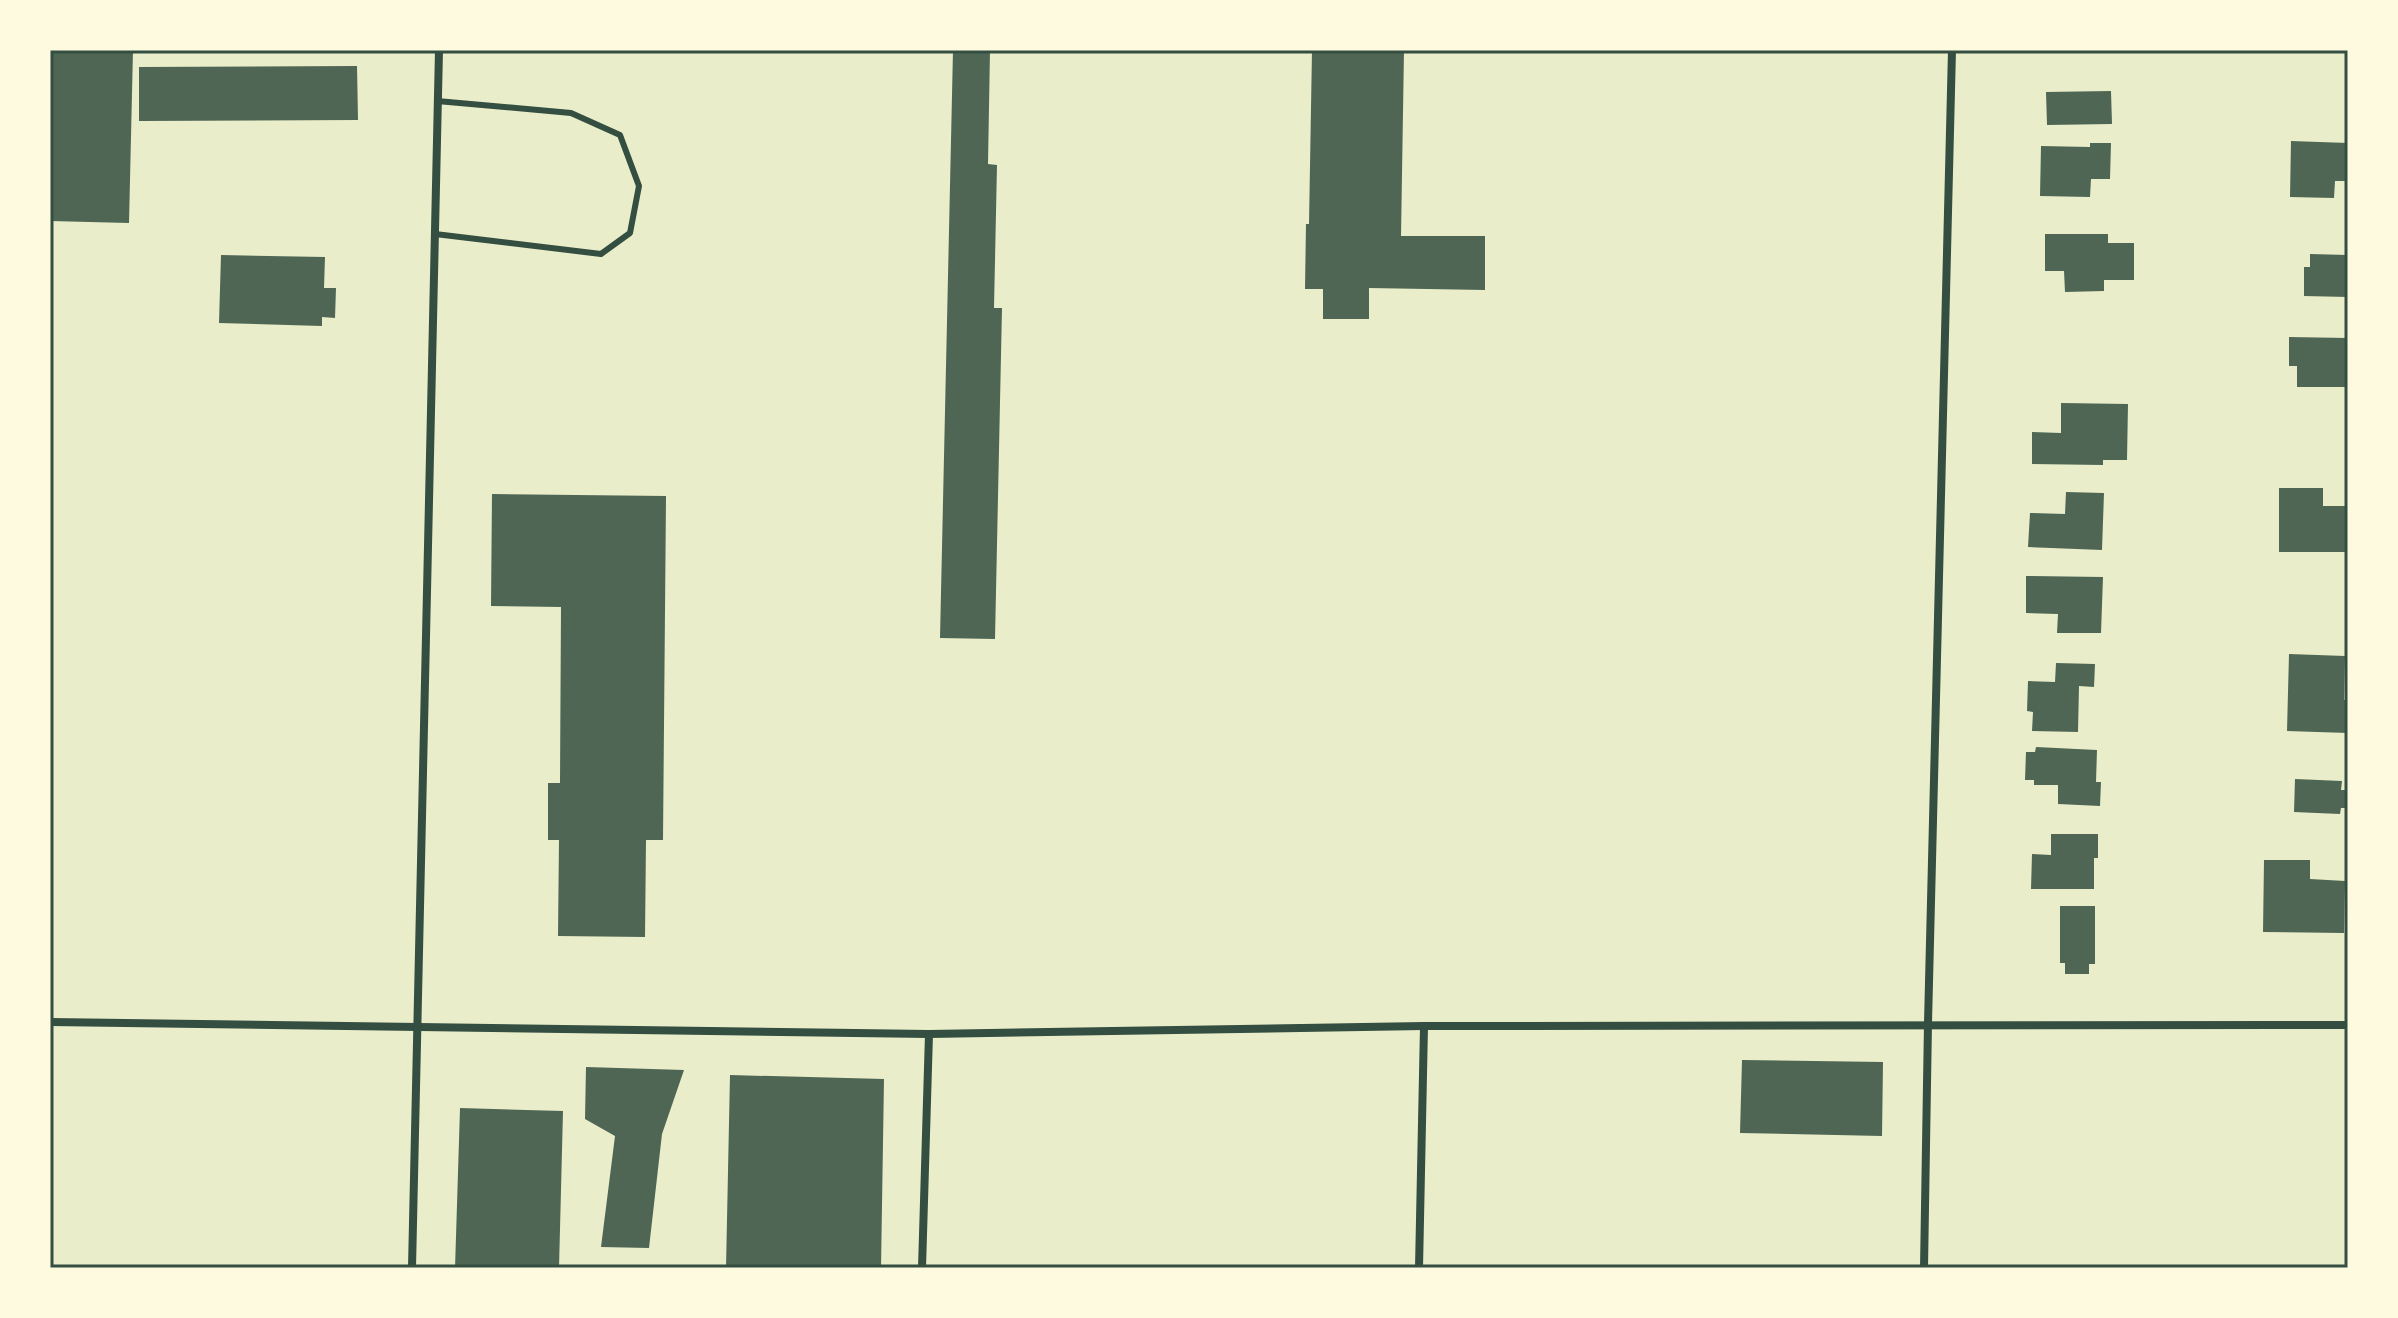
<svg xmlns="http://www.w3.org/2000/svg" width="2398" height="1318" viewBox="0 0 2398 1318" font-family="'Roboto Serif',serif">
<rect width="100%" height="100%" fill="#e9edc9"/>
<!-- building -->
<g fill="#4f6655">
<path d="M53,50H133L129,223L50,221Z"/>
<path d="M953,50H990L988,164L997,165L994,308H1002L995,639L940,638Z"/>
<path d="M1312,50H1404L1401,236H1485V290L1369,288V319H1323V289H1305L1306,224H1309Z"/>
<path d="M357,66L358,120L139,121V67Z"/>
<path d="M2111,91L2112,124L2047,125L2046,92Z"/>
<path d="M2291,141L2348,143V181H2335L2334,198L2290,197Z"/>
<path d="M2090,143H2111L2110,179H2091L2090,197L2040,196L2041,146L2090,147Z"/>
<path d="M2045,234H2108V243H2134V280H2104V291L2065,292L2064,271H2045Z"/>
<path d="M2310,254L2348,255V297L2304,296V267H2310Z"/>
<path d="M221,255L325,257L324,288H336L335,318L322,317V326L219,323Z"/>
<path d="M2289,337L2348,338V387H2297V366H2289Z"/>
<path d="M2061,403L2128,404L2127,460H2103V465L2032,464V432L2061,433Z"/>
<path d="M2279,488H2323V506H2348V552H2279Z"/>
<path d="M2066,492L2104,493L2102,550L2028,547L2030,513L2065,514Z"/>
<path d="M492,494L666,496L663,840H646L645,937L558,936L559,840H548V783H560L561,607L491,606Z"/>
<path d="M2026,576L2103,577L2101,633H2057L2058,614L2026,613Z"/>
<path d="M2289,654L2345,656L2344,700H2348V733L2287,731Z"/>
<path d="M2056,663L2095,664L2094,687L2079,686L2078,732L2032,731L2033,712L2027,711L2028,681L2055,682Z"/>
<path d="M2036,747L2097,750L2096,782H2101L2100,806L2058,804V785H2034V780H2025L2026,752H2035Z"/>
<path d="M2295,779L2342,781L2341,790H2348V808H2341L2340,814L2294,812Z"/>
<path d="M2051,834H2098V858H2094V889H2031L2032,854L2051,855Z"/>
<path d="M2264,860H2310V879L2345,881L2344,933L2263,932Z"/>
<path d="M2060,906H2095V964H2089V974H2065V963H2060Z"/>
<path d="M1742,1060L1883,1062L1882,1136L1740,1133Z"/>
<path d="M586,1067L684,1070L662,1134L649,1248L601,1247L615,1136L585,1119Z"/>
<path d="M730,1075L884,1079L881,1268H726Z"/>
<path d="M460,1108L563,1111L559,1268H455Z"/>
</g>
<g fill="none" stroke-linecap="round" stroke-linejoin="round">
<!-- service -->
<path stroke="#344e41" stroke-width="6" d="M435,234L601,254L630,233L639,186L620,135L571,113L437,101"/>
<!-- minor -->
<g stroke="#344e41" stroke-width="8">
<path d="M50,1022L929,1034L1424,1026L2348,1025"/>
<path d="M412,1268L439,50"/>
<path d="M922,1268L929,1034"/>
<path d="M1419,1268L1424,1026"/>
<path d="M1924,1268L1928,1023L1952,50"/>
</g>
</g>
<!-- border -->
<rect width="2398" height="1318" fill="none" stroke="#fefae0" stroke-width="104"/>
<rect x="52" y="52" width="2294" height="1214" fill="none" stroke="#344e41" stroke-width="3"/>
</svg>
